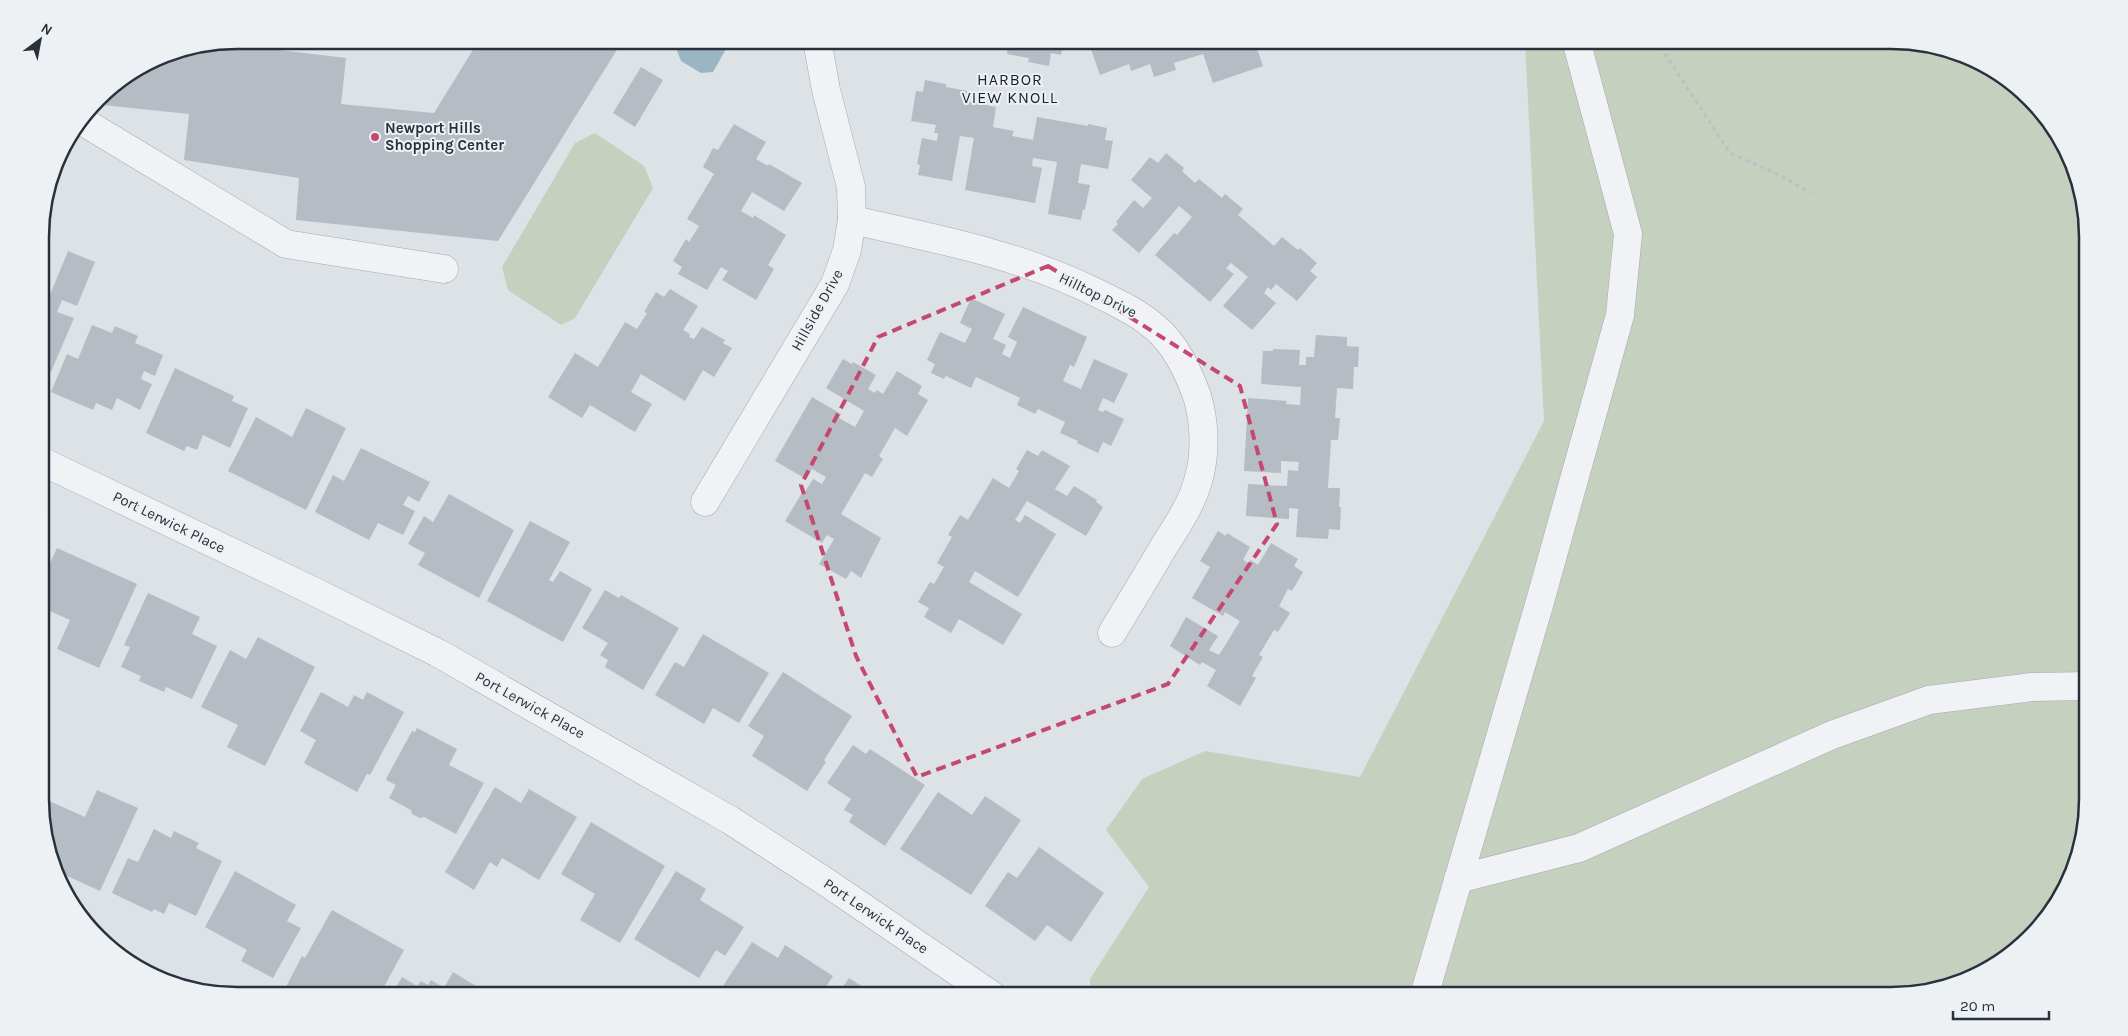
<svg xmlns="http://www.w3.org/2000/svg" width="2128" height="1036" viewBox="0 0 2128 1036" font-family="Karla,sans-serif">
<rect width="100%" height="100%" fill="#dde2e6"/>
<!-- green -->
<g fill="#c6d0bf">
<path d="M1525,40H1892L1978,60L2021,89L2055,127L2086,211L2088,800L2068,886L2039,929L2001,963L1955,985L1904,996H1091L1090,979L1149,887L1106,830L1142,779L1205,751L1360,777L1544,421Z"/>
<path d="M595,133L644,166L653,188L575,318L561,325L508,290L502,267L575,143Z"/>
</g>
<!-- water -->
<path fill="#9ab5c4" d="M683,40H731L713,72L701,73L681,61L677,51Z"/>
<!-- building -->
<g fill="#b5bcc3">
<path d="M479,40H623L498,241L296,220L299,178L184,160L189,114L102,105V95L107,89L162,55L230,41L229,44L346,58L341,104L434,113Z"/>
<path d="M1009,40H1064L1061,55L1051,53L1049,66L1028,62L1029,58L1007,54Z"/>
<path d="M1091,40H1254L1263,66L1213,83L1203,54L1174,63L1176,70L1154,77L1150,64L1131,71L1129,64L1100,75L1088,41Z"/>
<path d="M641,67L663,80L635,127L613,113Z"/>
<path d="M925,80L946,84V87L967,91L965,101L996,107L993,127L1014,131L1012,136L1033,140L1037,117L1088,126V124L1107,128L1105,140L1113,141L1108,169L1081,164L1078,183L1090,185L1085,210L1083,209L1081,220L1048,214L1057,162L1033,158L1032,166L1042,168L1035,203L965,190L974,138L960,136L952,181L918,175L920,165L917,164L922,138L937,141L938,133H934L936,125L911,121L916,91L923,92Z"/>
<path d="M734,124L766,142L756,159L768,166L769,164L802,183L784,211L752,192L741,211L753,218L754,215L786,235L768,265L774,269L756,300L722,280L728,271L721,267L707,290L678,274L682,267L673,261L686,239L689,242L699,226L687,219L714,174L703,167L713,148L718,150Z"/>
<path d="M1166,153L1184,168L1182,171L1195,183L1199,179L1222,198L1225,194L1243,209L1238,215L1274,246L1282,237L1298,250L1300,248L1317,263L1310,271L1317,277L1297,301L1276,284L1271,290L1268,287L1264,293L1276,303L1252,330L1223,306L1248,277L1231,263L1226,268L1234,274L1210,302L1155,255L1174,233L1177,235L1192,217L1179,206L1139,253L1112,230L1118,224L1116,222L1134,200L1143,208L1152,198L1131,180L1150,157L1158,163Z"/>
<path d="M68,251L95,262L77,306L62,300L57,312L74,318L51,372L48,371L47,374L41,372V305L45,307Z"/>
<path d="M670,289L698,306L683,330L690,334L689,337L694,339L702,327L725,340L723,343L732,348L714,377L703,370L685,401L641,374L631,392L652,404L635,432L590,405L582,418L548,397L575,353L598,367L625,322L637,329L647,313L644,312L656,292L664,297Z"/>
<path d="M971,298L1005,314L993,339L1006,345L1002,354L1010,358L1017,342L1008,337L1023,307L1087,337L1074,367L1070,365L1063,381L1081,389L1094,359L1128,374L1114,403L1103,398L1098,410L1103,412L1105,410L1124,419L1111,446L1103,442L1098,453L1077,443L1078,441L1060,433L1065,422L1038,409L1035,414L1017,405L1020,398L976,377L971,388L946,376L944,379L931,373L935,364L927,360L940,332L965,343L972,329L960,323Z"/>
<path d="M92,325L112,333L115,326L138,336L135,343L163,355L155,376L144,371L141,379L152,384L140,410L117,398L112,410L96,403L93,410L51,392L67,354L78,359Z"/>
<path d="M1316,335L1347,337V346L1359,347L1358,367H1354L1353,389L1337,388L1335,418H1340L1338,440H1331L1328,488H1340L1339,507H1341L1340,530L1329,529L1328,539L1296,537L1298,509L1289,508V519L1246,516L1248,484L1287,486L1288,470L1298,471L1299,462L1281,461V473L1244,471L1248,398L1287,401L1286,404L1300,405L1301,387L1261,384L1263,351H1273V349L1300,350L1299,365H1306V357H1314Z"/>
<path d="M843,359L852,364L853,362L876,375L868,389L875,393L877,390L883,394L897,371L922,386L918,394L928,400L907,436L895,428L879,456L883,459L872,477L865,473L841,514L881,538L861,578L851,571L846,579L819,564L834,539L827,535L822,543L785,521L803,491L805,492L813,479L822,484L826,477L812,469L806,479L775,461L812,397L841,414L839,418L855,427L864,411L826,388Z"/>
<path d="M175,368L234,396L232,401L248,408L230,448L203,435L197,450L187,446L184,451L146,433Z"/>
<path d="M306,408L346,428L306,510L228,471L256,417L292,437Z"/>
<path d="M361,448L430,482L419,502L408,496L403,505L415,511L403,535L378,523L369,540L315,512L333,475L344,481Z"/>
<path d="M1027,450L1038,456L1042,450L1070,466L1055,489L1067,496L1074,486L1097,500L1096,502L1103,507L1086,536L1027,501L1015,520L1020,523L1025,515L1056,534L1018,597L975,571L969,582L1022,614L1003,645L959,619L951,633L924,617L929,608L918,602L930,582L934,584L944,567L937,563L952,537L948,535L960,515L968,520L993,478L1009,488L1019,471L1016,469Z"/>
<path d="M449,494L514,530L479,598L418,565L425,553L408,544L424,516L433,522Z"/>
<path d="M530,521L570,542L549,580L553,582L560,571L592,589L563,642L487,601Z"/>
<path d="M1218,531L1226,536L1227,533L1250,547L1243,560L1249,563L1251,560L1258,565L1271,543L1298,559L1294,566L1303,572L1292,591L1288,589L1279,606L1290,613L1278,632L1274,630L1259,655L1263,657L1252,676L1256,678L1240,706L1207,686L1216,670L1202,662L1200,665L1170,646L1186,617L1218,636L1209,650L1219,655L1240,621L1225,612L1223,616L1192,598L1210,567L1200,561Z"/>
<path d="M57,548L137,584L99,668L57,649L70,620L41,607V583Z"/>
<path d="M605,590L619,598L621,595L679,628L643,690L605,667L608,660L600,655L608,643L582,628Z"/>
<path d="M148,593L200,617L192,634L217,646L192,699L166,687L164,692L139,681L141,676L121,667L130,647L124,645Z"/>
<path d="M703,634L769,673L739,723L713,708L704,724L655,695L675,662L684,667Z"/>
<path d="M258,637L315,667L265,766L227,747L238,725L201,707L230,650L246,659Z"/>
<path d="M783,672L852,716L824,760L826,762L807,791L752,756L764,736L748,726Z"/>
<path d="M321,692L348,707L354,695L363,700L367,692L404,712L370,775L367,774L357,792L304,763L316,740L300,731Z"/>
<path d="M417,728L457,749L449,765L484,783L456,834L424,817L420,818L412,814L411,810L389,798L396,785L386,780L387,777L412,731L415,732Z"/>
<path d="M853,745L866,754L870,749L925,785L885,846L849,822L853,815L844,810L851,799L827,783Z"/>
<path d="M495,787L521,803L529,789L577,817L539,880L502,858L497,867L490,862L474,890L445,872Z"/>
<path d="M97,790L138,808L100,891L54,870L42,825V812L47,800L85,817Z"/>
<path d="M938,792L972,815L985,796L1021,820L971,895L900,849Z"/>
<path d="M591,822L665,866L620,943L580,920L595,894L561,874Z"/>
<path d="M154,829L171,838L174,831L199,843L196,848L222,861L196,916L169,903L164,914L154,909L152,912L112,893L128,858L138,862Z"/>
<path d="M1039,847L1104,893L1071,942L1047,925L1035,941L985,906L1008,872L1017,878Z"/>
<path d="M235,871L296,905L287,921L301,928L273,978L241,961L247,950L205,927Z"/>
<path d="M676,871L706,889L700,900L744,927L725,956L716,950L699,978L634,939Z"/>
<path d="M332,910L404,950L379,996H301L286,987L302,956L305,958Z"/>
<path d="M752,942L778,958L785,945L833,976L820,996H726L719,992Z"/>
<path d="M453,972L489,994L488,996H391L402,977L417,986L421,981L428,985L431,980L444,988Z"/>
<path d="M849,978L877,996H837Z"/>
</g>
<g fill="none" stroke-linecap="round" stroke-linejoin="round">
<!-- minor casing -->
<g stroke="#a3aab0" stroke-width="29">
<g id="minor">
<path d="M82,121L286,244L444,269"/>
<path d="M852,220C938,239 1022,255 1101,295C1126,307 1152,320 1169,342C1182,358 1190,377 1197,396C1205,422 1206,454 1198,481C1191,506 1176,527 1163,548C1146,577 1129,605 1112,633"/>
<path d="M41,461L313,591L438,653L730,820L826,882L993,996"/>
<path d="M705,502L835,284L847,250L852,220L851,187L826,90L817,40"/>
<path d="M1458,879L1579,848L1832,735L1929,700L2032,687L2088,686"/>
<path d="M1424,996L1539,605L1620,315L1628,234L1576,40"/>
</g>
</g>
<!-- path -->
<path stroke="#bcc0c5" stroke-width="3" stroke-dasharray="4 4" stroke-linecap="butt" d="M1656,40L1730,153L1777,174L1811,193"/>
<!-- minor -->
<use href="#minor" stroke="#f0f2f5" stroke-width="28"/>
</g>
<!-- marked area -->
<path fill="none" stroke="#c5496e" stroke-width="4" stroke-dasharray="10 6" stroke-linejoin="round" d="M1048,266L1240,386L1277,524L1168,684L917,777L856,656L801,485L878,337Z"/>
<!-- markers -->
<circle fill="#c5496e" stroke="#edf1f4" stroke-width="2" cx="375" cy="137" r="5"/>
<g text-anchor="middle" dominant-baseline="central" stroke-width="4" stroke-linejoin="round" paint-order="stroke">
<!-- poi labels -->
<g font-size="15" font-weight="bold" fill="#28323c" stroke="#edf1f4" text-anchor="start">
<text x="385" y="128">Newport Hills<tspan x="385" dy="17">Shopping Center</tspan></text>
</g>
<!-- street labels -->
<g font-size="15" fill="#28323c" stroke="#edf1f4">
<text transform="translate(1098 295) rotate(26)">Hilltop Drive</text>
<text transform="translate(817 310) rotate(-61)">Hillside Drive</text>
<text transform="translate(169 522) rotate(26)">Port Lerwick Place</text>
<text transform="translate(530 705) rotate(29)">Port Lerwick Place</text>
<text transform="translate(876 916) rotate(34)">Port Lerwick Place</text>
</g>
<!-- neighbourhood labels -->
<g font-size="16" letter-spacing="1" fill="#1a232d" stroke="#edf1f4">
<text x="1010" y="79">HARBOR<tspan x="1010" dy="18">VIEW KNOLL</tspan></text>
</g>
</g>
<!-- crop -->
<path d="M0 0H2128V1036H0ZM237 49H1891A188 188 0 0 1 2079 237V799A188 188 0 0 1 1891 987H237A188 188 0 0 1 49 799V237A188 188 0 0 1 237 49Z" fill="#edf1f4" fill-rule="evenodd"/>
<path fill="none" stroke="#28323c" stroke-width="2.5" d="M237 49H1891A188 188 0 0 1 2079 237V799A188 188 0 0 1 1891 987H237A188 188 0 0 1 49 799V237A188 188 0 0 1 237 49Z"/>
<!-- north arrow -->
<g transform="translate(40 40) rotate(32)" stroke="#edf1f4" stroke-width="4" paint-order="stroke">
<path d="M0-4L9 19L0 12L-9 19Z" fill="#28323c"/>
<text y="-8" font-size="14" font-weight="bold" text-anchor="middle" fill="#28323c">N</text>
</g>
<!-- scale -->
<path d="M1953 1011v8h96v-8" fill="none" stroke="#28323c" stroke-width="2.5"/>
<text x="1960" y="1011" font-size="15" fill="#28323c" stroke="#edf1f4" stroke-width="4" paint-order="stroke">20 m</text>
</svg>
